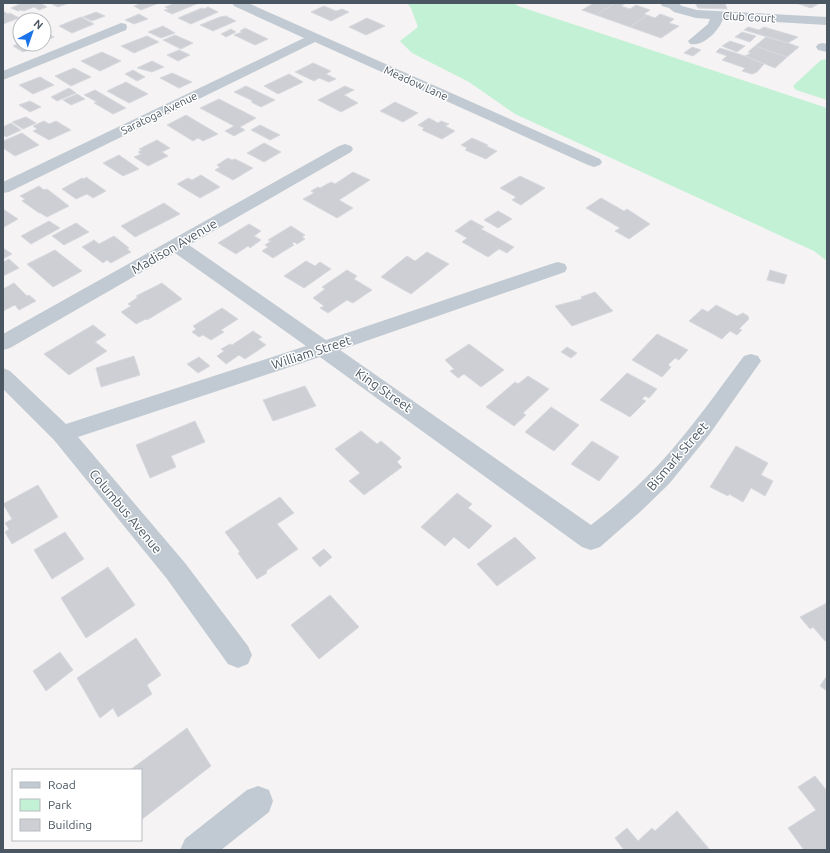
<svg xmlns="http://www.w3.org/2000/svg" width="830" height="853" viewBox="0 0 830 853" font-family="Ubuntu,sans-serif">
<rect width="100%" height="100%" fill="#f5f3f3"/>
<!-- green -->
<g fill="#c3f1d5">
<path d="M407,3H514L518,6L827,108V261L814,251L515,114L469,82L412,53L400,41L418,27L411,8Z"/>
<path d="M827,59V100L796,90L793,86L821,60Z"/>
</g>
<!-- building -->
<g fill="#cdcfd5" stroke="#d7d9de">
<path d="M22,3H40L47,7L39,10L34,7L24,11L21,10L18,11L11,8Z"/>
<path d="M50,3H69L58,7Z"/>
<path d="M135,3H159L141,10L134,6L138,5Z"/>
<path d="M175,3H199L172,14L164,10L169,9L165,7Z"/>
<path d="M594,3H612L614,4L596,15L582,10Z"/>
<path d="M626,3L621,6L630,9L636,5L650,10L644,14L647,15L630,27L596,15L615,3Z"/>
<path d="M695,3H725L727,9L698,8Z"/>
<path d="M796,3H820L811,8Z"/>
<path d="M324,6L336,11L342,9L349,12L331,21L311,12Z"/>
<path d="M208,7L218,12L191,24L178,18L202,8L204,9Z"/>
<path d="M3,11L8,14L10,13L19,18L3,24Z"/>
<path d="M96,12L105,16L92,21L83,17Z"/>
<path d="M36,14L44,18L38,20H28L24,18Z"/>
<path d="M139,14L148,19L134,24L125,20Z"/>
<path d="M660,14L674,19L669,23L679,26L661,38L630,27L647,15L655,18Z"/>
<path d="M226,16L236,21L213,31L200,25L220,17Z"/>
<path d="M81,17L94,24L72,33L59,26Z"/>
<path d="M367,18L385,26L366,35L349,27Z"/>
<path d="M163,26L175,33L161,38L148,32Z"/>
<path d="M748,27L759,30L764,27L798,37L788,43L744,30Z"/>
<path d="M245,28L268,39L255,45L234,35L242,32L240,31Z"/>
<path d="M231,29L236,32L226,37L221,34Z"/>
<path d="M44,32H45L54,37L47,40H44Z"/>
<path d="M742,32L756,36L750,42L735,37Z"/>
<path d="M175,35L193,43L181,49L163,40Z"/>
<path d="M147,36L159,42L134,53L121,46Z"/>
<path d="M766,37L788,43L799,47L787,57L755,46Z"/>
<path d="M730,41L745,46L737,52L722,46Z"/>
<path d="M20,43V44H45L23,52L13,46Z"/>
<path d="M755,46L787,57L775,68L745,56L751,53L748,52Z"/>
<path d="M692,47L701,50L693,56L684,53Z"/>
<path d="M720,48L745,56L764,64L757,72L752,74L742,71L745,68L722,60L727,56L716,52Z"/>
<path d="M179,50L190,55L178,61L167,55Z"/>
<path d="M102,52L121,61L100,71L81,61Z"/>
<path d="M152,61L164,67L152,72L137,68Z"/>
<path d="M313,63L331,71L326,74L336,79L329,82L319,78L314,81L295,72Z"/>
<path d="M74,68L91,77L71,86L55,76Z"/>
<path d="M133,70L145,77L137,81L125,74Z"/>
<path d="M172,73L192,82L179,88L160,78Z"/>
<path d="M289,74L303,82L278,94L264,86Z"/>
<path d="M40,77L54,85L33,94L19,85Z"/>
<path d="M126,82L148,94L129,103L107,91Z"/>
<path d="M246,86L275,100L261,107L251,102L253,101L234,92Z"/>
<path d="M345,86L354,90L344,95L358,103L341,112L318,100Z"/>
<path d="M69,88L76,93L57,101L51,97Z"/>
<path d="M95,90L126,108L113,114L94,103L97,102L84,95Z"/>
<path d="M77,94L85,99L71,105L63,100Z"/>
<path d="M219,99L256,118L240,127L245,130L234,136L225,131L234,126L200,108Z"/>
<path d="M30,101L41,107L30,112L19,105Z"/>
<path d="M395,102L418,113L403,122L380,111Z"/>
<path d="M186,115L218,134L203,141L198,138L193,141L167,125Z"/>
<path d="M26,117L36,123L23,129L12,122Z"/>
<path d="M429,118L438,123L441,121L449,124L445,126L455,131L442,139L422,130L424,128L418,125Z"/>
<path d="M44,121L49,124L56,121L71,130L49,140L33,131L37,129L33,126Z"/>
<path d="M11,123L21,130L6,137L3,135V127Z"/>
<path d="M260,125L280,135L270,140L251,130Z"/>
<path d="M22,133L39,145L15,156L3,148V141Z"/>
<path d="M472,138L488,145L486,146L497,151L486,159L465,150L467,148L461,145Z"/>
<path d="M157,140L170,148L162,152L168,156L148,166L134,157L141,154L138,152L142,150L139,149Z"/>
<path d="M264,143L281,152L264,162L247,153Z"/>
<path d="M119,155L139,169L123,176L103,163Z"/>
<path d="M228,158L232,160L235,159L253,168L233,180L215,170L220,167L217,165Z"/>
<path d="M353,172L370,180L339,200L353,208L337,218L303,199L314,193L311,191L318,187L320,188L331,182L335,184Z"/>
<path d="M201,175L220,187L200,198L177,184L188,178L192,180Z"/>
<path d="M520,176L545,188L521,205L512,200L516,197L500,188Z"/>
<path d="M86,177L106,191L93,198L87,194L76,199L62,189L82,178L84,179Z"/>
<path d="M39,186L44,190L47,189L69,206L47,217L40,213H39L22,201L25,199L20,196Z"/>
<path d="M601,198L624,211L627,209L650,224L629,239L615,231L620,228L586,208Z"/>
<path d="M164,203L180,214L135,237L121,226Z"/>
<path d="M3,209L18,219L4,227L3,226Z"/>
<path d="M498,211L512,219L498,228L484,220Z"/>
<path d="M471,220L484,227L481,229L514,247L507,253L499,249L488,257L462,242L467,238L455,231Z"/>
<path d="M49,221L60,228L31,244L21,236Z"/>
<path d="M76,223L89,232L64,245L52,236Z"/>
<path d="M249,224L261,231L254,236L261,240L250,248L248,246L236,254L218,243Z"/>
<path d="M291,226L305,235L302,237L305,239L297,244L294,242L292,244L294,245L273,258L262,251L268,247L265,245L271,241L268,240Z"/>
<path d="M114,236L129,248L127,249L131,252L111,263L107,260L103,263L82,247L94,240L99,244Z"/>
<path d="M3,248L12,254L3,259Z"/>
<path d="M55,250L82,271L53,287L27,264Z"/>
<path d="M427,252L449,264L411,294L381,277L407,256L415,261Z"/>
<path d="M9,259L19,268L3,276V262Z"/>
<path d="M306,261L315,266L320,262L331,269L304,288L284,276Z"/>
<path d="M347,270L357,276L354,279L372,290L353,303L347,300L328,313L320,308L324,306L313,298L325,289L322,287Z"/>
<path d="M770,270L787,275L784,284L767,280Z"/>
<path d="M14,283L27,296L29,295L36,301L19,310L15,305L3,311V289Z"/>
<path d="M162,283L182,299L147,320L146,319L136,324L121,312L131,306L128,304L138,297L136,296Z"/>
<path d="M595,292L613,311L572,326L555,306L582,299L581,297Z"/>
<path d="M716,305L737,316L743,313L748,316L749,319L739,329L742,330L737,335L730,331L722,339L689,321L702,309L708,312Z"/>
<path d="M222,308L238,319L221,330L224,332L211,340L203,335L199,337L192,332L196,329L193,326Z"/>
<path d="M93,325L106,335L95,342L107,351L69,375L44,354Z"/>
<path d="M253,331L262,337L258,339L266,345L245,359L239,355L226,364L217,356L224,351L221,349L230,344L232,345Z"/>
<path d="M657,334L688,350L679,360L675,358L668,365L671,367L662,377L632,360Z"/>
<path d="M469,344L504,370L481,387L464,374L458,378L450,371L454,369L445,360Z"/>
<path d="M567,347L577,353L571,358L561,352Z"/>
<path d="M134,356L140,375L101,387L96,368Z"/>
<path d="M199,357L210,366L198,373L187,364Z"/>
<path d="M627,373L657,389L649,398L645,396L642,399L646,401L630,417L600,400Z"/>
<path d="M528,376L549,389L523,413L526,415L514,426L486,407L515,382L518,384Z"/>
<path d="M305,386L316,406L273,421L263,400Z"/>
<path d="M551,407L579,425L554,451L525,432Z"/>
<path d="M195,421L205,442L171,456L176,467L150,478L136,445Z"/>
<path d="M361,431L377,444L381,441L401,458L397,462L402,467L364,495L349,481L360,473L335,449Z"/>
<path d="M592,441L619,457L599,481L571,464Z"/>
<path d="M736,446L768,463L761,475L773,481L765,496L751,488L743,502L729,494L728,496L710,487Z"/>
<path d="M38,485L58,517L12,544L5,532L9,529L5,523L12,519L3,504Z"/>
<path d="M457,493L472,504L468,508L492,526L469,549L454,537L445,546L421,527Z"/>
<path d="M280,497L294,513L277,524L298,549L266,571L267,573L257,579L238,553L240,552L225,532Z"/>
<path d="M65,532L84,559L52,579L34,550Z"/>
<path d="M515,537L536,558L497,586L477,564Z"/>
<path d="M324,549L332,557L320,567L312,558Z"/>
<path d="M108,567L135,605L86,638L61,598Z"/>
<path d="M330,595L359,627L319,659L291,625Z"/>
<path d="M827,603V640L825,641L813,627L810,629L800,617Z"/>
<path d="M136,638L161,675L147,685L152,694L118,717L113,708L100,718L77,678Z"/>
<path d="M60,652L73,670L46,691L33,671Z"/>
<path d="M826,677H827V691L820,686Z"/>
<path d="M187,728L211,766L141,820V770H130Z"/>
<path d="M815,776L827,791V850H804L788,828L816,810L798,787Z"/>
<path d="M677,811L710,850H624L615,838L627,828L638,841L652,828L655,831Z"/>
</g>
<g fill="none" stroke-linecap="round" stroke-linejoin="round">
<!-- minor -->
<g fill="#c1cad2" fill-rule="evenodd">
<path d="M232,3H248L600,159L602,162L600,165L594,167L588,165L315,42L9,192L3,193V182L304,38L234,6Z"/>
<path d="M660,3H678L682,6L697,10L827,17V25L723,19C719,31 703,47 690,44L688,41L708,24L710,19L696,18L674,12L669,8L662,6Z"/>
<path d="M121,23L126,24L127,27L126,30L3,80V71Z"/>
<path d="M823,43L827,44V52L818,50L816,47L818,44Z"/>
<path d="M345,144L351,146L353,149L351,152L189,245L326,340L551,264L558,262L565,264L567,268L565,272L340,350L591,525C616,506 640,485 661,462C691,429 717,392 744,356L751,354L758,356L761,361L709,435L669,484L640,512L600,547L591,550L582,547L320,357L78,437L185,563L248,646L252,655L248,664L238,668L228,664L167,579L54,440L3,389V368L10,371L66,424L306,346L175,253L10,348L3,350V334L339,146Z"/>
<path d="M258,786L269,790L273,801L269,812L221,850H180L185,839L247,790Z"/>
</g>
</g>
<g text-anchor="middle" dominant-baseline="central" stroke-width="3" stroke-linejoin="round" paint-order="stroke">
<!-- far-street labels -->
<g font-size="11" fill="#4a5661" stroke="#fff">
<text transform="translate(749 17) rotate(3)">Club Court</text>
<text transform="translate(416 83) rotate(24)">Meadow Lane</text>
<text transform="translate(159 113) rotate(-26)">Saratoga Avenue</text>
</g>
<!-- street labels -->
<g font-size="13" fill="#4a5661" stroke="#fff">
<text transform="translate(174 246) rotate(-30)">Madison Avenue</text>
<text transform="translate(311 352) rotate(-18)">William Street</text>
<text transform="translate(384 390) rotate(35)">King Street</text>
<text transform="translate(677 456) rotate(-49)">Bismark Street</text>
<text transform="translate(126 511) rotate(50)">Columbus Avenue</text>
</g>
</g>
<!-- border -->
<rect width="830" height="853" fill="none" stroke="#4a5661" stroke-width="8"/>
<!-- legend -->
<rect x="12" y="769" width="130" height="72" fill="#ffffff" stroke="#b7bbc0"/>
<rect x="20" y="782" width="20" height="6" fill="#c1cad2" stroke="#b7bbc0"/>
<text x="48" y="789" font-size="12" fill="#4a5661">Road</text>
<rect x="20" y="799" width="20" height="12" fill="#c3f1d5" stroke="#b7bbc0"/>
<text x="48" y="809" font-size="12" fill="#4a5661">Park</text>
<rect x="20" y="819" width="20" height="12" fill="#cdcfd5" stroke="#b7bbc0"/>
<text x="48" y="829" font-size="12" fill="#4a5661">Building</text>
<!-- north arrow -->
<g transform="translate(32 32) rotate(40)"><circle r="19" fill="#ffffff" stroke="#b7bbc0"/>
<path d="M0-3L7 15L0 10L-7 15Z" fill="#1a73e8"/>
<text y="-6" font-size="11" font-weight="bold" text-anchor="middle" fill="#4a5661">N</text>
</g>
</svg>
